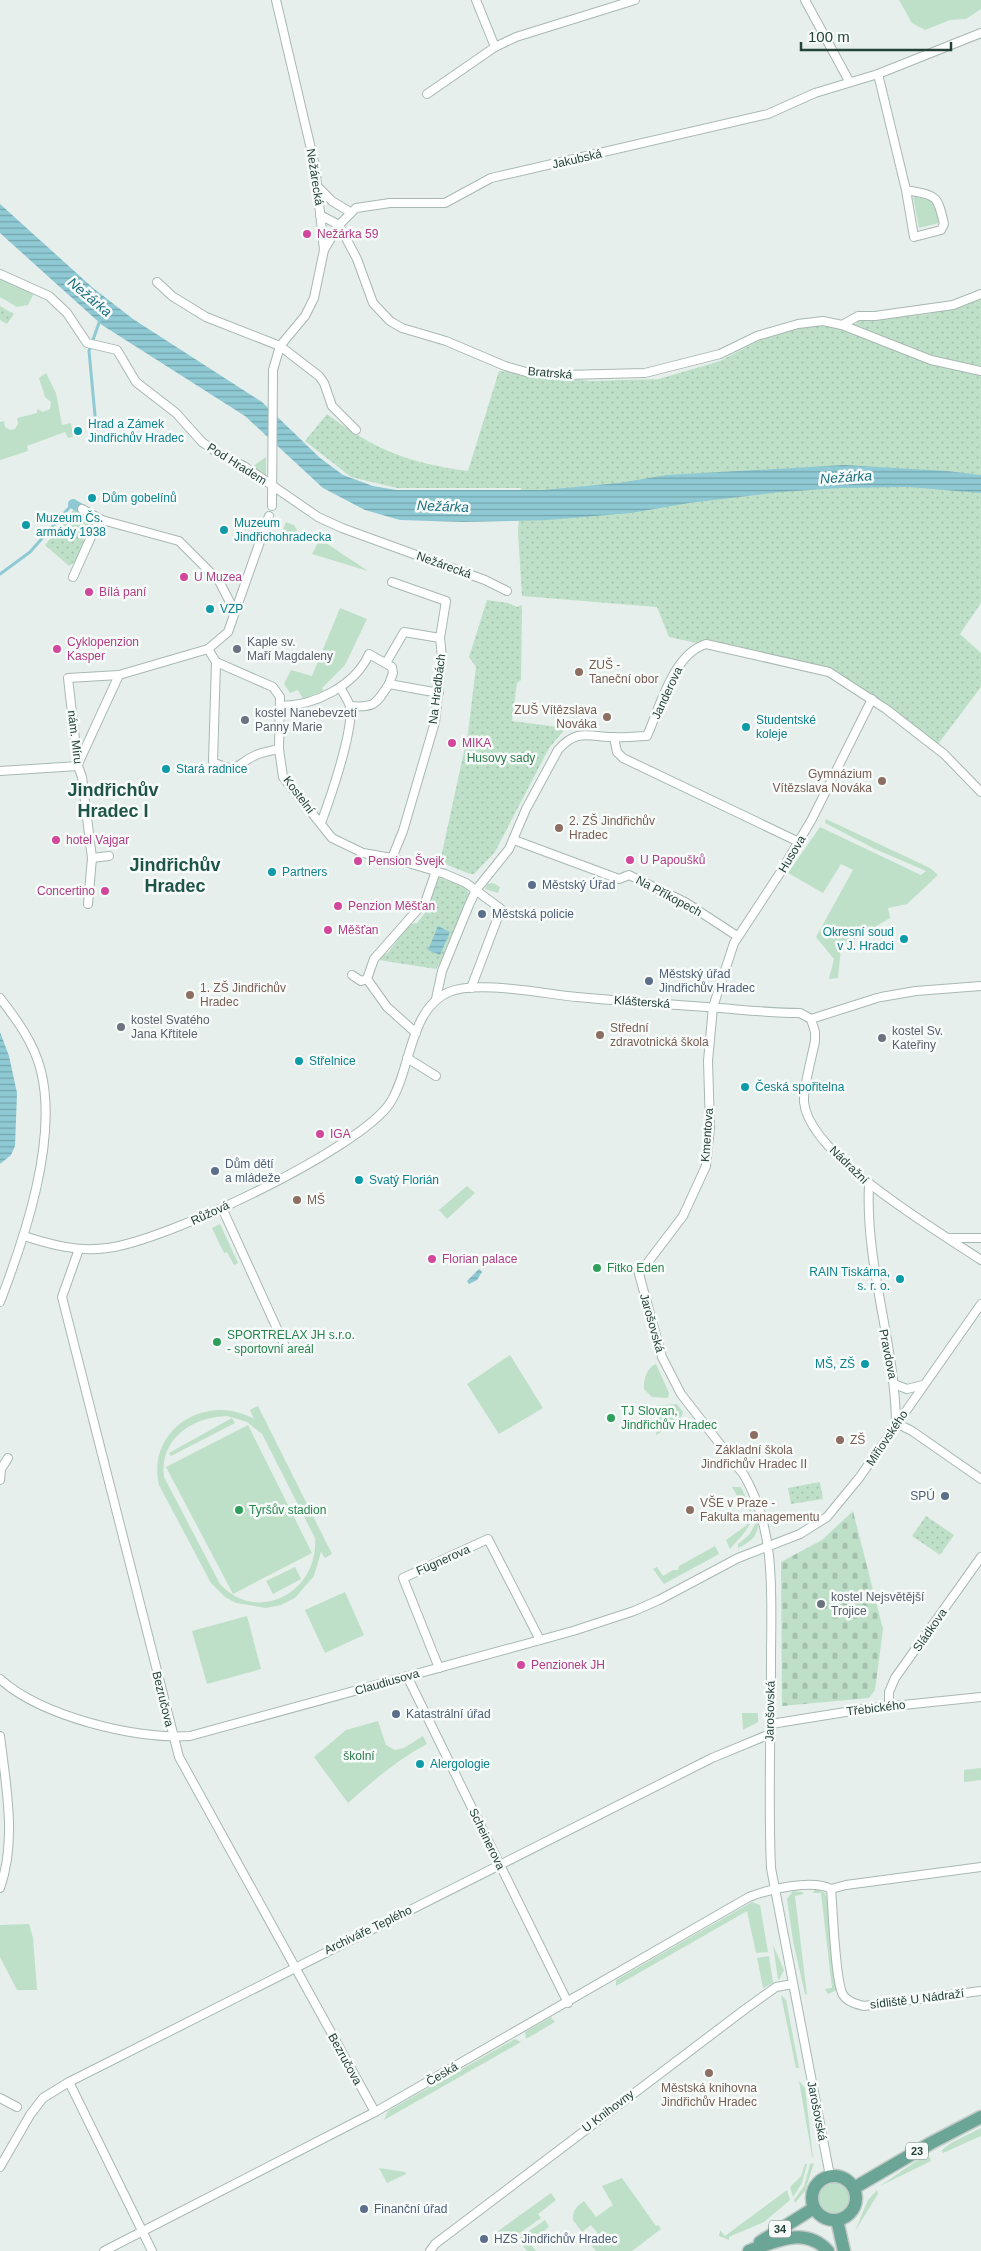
<svg xmlns="http://www.w3.org/2000/svg" width="981" height="2251" viewBox="0 0 981 2251" font-family="Helvetica,sans-serif">
<defs>
<pattern id="cemetery-stones" width="16" height="16" patternUnits="userSpaceOnUse" patternTransform="scale(1.25)"><rect width="16" height="16" fill="#bfe0c8"/><path d="M2 7V4a2 2 0 0 1 4 0v3zM10 15v-3a2 2 0 0 1 4 0v3z" fill="#a4c1ad"/></pattern>
<pattern id="park-dots" width="8" height="8" patternUnits="userSpaceOnUse" patternTransform="scale(1.25)"><rect width="8" height="8" fill="#bfe0c8"/><path d="M2 2h.1M6 6h.1" fill="none" stroke="#a4c1ad" stroke-width="1.8" stroke-linecap="round"/></pattern>
<pattern id="water-rules" width="6" height="5" patternUnits="userSpaceOnUse" patternTransform="scale(1.25)"><rect width="6" height="5" fill="#8ec9d4"/><path d="M0 2.5h6" fill="none" stroke="#74a5ad"/></pattern>
</defs>
<rect width="100%" height="100%" fill="#e6efeb"/>
<!-- green -->
<g fill="#bfe0c8" fill-rule="evenodd">
<path d="M899,0H981V9L966,19L950,20L925,30L912,23Z"/>
<path d="M913,196L936,202L939,223L919,228Z"/>
<path d="M0,278L34,293L28,305L17,307L0,297Z"/>
<path d="M46,373L56,393L62,425L71,423L73,437L68,438L65,432L27,446L28,451L0,460V422L4,421L5,427L10,430L15,429L18,424L17,418L37,413V409L43,412L50,409L51,402L45,397L39,378Z"/>
<path d="M266,457V478L252,467Z"/>
<path d="M286,522L294,525L297,530L292,543L280,538Z"/>
<path d="M320,539L368,571L312,554Z"/>
<path d="M340,608L367,619L345,665L322,688L323,691L303,699L298,690L290,693L284,684L291,670L312,676Z"/>
<path d="M826,819L930,868L938,875L907,904L888,908L890,918L841,947L838,978L829,979L834,959L816,937L853,870L841,864L823,893L788,873L820,827L921,875L926,871L875,849L825,823Z"/>
<path d="M493,883L500,887L498,893L485,889L487,884Z"/>
<path d="M467,1186L475,1193L447,1219L439,1210Z"/>
<path d="M220,1224L238,1263L234,1265L227,1252L224,1253L212,1228Z"/>
<path d="M510,1355L543,1408L499,1434L467,1384Z"/>
<path d="M656,1364L669,1393L668,1398L652,1397L644,1389C643,1380 647,1367 656,1364Z"/>
<path d="M677,1404L683,1412L680,1421L656,1435L658,1418L653,1406Z"/>
<path d="M258,1406L332,1554L325,1558L321,1552L314,1576L295,1598L281,1605L266,1608L236,1603L225,1597L211,1583L159,1485C146,1430 206,1392 254,1419L250,1410ZM227,1416L247,1422L262,1434L315,1538C319,1592 258,1625 220,1584L164,1477C159,1439 192,1417 227,1416Z"/>
<path d="M232,1418L235,1423L171,1456L169,1453Z"/>
<path d="M248,1425L312,1553L233,1594L166,1467Z"/>
<path d="M732,1487H741L746,1498L739,1499Z"/>
<path d="M748,1504C759,1522 741,1536 730,1549L726,1540L747,1525L750,1512L746,1505Z"/>
<path d="M758,1519C760,1535 751,1542 738,1548V1544L749,1535Z"/>
<path d="M715,1546L719,1554L664,1584L653,1569L657,1567L663,1576L673,1570H678L679,1566Z"/>
<path d="M295,1567L301,1579L273,1594L266,1581Z"/>
<path d="M345,1592L364,1635L325,1653L305,1610Z"/>
<path d="M247,1616L261,1669L207,1684L192,1631Z"/>
<path d="M742,1713H758V1722L743,1730Z"/>
<path d="M378,1721L386,1745L395,1750L404,1748L423,1736L427,1744C397,1760 373,1781 348,1803L314,1757L346,1730Z"/>
<path d="M981,1768V1780L964,1782V1770Z"/>
<path d="M815,1889L825,1893L827,1899L839,1989L828,1994L825,1989L832,1988L821,1893H813Z"/>
<path d="M793,1891L802,1892L804,1894L795,1896L807,1995L805,1994L793,1941L787,1899Z"/>
<path d="M752,1902L760,1905L768,1952L756,1953L747,1911L616,1986V1980Z"/>
<path d="M29,1924L33,1938L37,1990H17L0,1957V1925Z"/>
<path d="M773,1945L784,1970L779,1980L778,1979Z"/>
<path d="M769,1956L773,1983L763,1988L757,1958Z"/>
<path d="M781,1995L786,2000L799,2068H796Z"/>
<path d="M551,2017L555,2022L526,2039L525,2032Z"/>
<path d="M515,2039L521,2042L384,2120L388,2111Z"/>
<path d="M799,2081L805,2088L813,2158L812,2156Z"/>
<path d="M981,2128V2136L943,2153L942,2150L951,2143Z"/>
<path d="M925,2155L930,2157L931,2161L880,2186Z"/>
<path d="M814,2163L805,2191L795,2203L794,2200L804,2186L810,2164Z"/>
<path d="M805,2164H807L802,2183L793,2197L790,2187L801,2176Z"/>
<path d="M379,2168L405,2172L406,2174L387,2183Z"/>
<path d="M622,2178L656,2226L658,2225L661,2229L632,2251H596L590,2244L600,2236L591,2225L582,2232L573,2220C572,2211 577,2206 584,2201L596,2217L613,2205L602,2186Z"/>
<circle cx="835" cy="2197" r="16"/>
<path d="M787,2190L790,2200L764,2222L729,2237V2240L719,2236L720,2230L725,2236Z"/>
<path d="M877,2190L878,2194L855,2231L868,2200Z"/>
<path d="M551,2193L556,2200L538,2214L541,2218L507,2242L498,2231Z"/>
<path d="M545,2220L549,2227L529,2242L536,2251H527L519,2241V2238Z"/>
</g>
<!-- cemetery -->
<path fill="url(#cemetery-stones)" d="M853,1511L883,1629L875,1690L869,1698L782,1706L781,1562L822,1540Z"/>
<!-- park -->
<g fill="url(#park-dots)">
<path d="M981,299V603L960,634L981,653V687L935,748L829,672L669,637L657,607L522,596L518,532L521,488H397L351,477L305,441L327,414C375,450 408,463 468,471L499,371L590,381L659,379L720,361L758,341L789,330L820,325L855,324L860,320L928,314Z"/>
<path d="M0,306L14,314L7,324L0,320Z"/>
<path d="M75,508L92,517L76,561L69,566L45,545Z"/>
<path d="M487,600L508,603L517,607L522,605L521,680L517,683L512,721L566,728L549,748L495,852L474,874H470L440,862L468,733L476,667L469,657Z"/>
<path d="M437,878H440L466,887L469,895L439,965L436,969L379,960L382,955L388,953L409,924L417,923L426,911L425,906Z"/>
<path d="M820,1482L823,1499L791,1504L788,1488Z"/>
<path d="M926,1516L954,1535L940,1555L912,1536Z"/>
</g>
<!-- water -->
<g fill="url(#water-rules)">
<path d="M0,204L93,288L133,319L262,402L320,458L343,475L373,486L396,490H543L619,483L667,475L844,465L947,471L981,475V493L908,487L840,488L781,492L689,503L631,513L548,520L463,522L400,520L365,510L323,488L245,416L102,325L0,233Z"/>
<path d="M438,926L450,932L440,955L428,950Z"/>
<path d="M0,1032L9,1056L17,1093L15,1146L11,1155L0,1164Z"/>
<path d="M479,1269L482,1272L477,1280L469,1284L467,1281Z"/>
</g>
<g fill="none" stroke-linecap="round" stroke-linejoin="round">
<!-- stream -->
<g stroke="#8ec9d4" stroke-width="3">
<path d="M97,437L89,351L100,320"/>
<path d="M0,574L30,552L75,501"/>
</g>
<!-- canal -->
<path stroke="#8ec9d4" stroke-width="10" d="M73,504L82,509"/>
<!-- minor casing -->
<g stroke="#a8b8b2" stroke-width="10">
<g id="minor">
<path d="M476,0L495,47"/>
<path d="M805,0L849,81"/>
<path d="M878,74L906,190L914,237L941,230L944,224C937,193 936,196 906,190"/>
<path d="M427,94L495,47L516,37L635,0"/>
<path d="M317,186L332,201L350,212"/>
<path d="M320,215L339,225L357,259L373,303L390,321L402,328L446,341L505,366L526,372L564,375L645,373L720,354L757,336L798,324L823,321L842,325L931,360L981,371"/>
<path d="M324,250L339,225L356,208L390,203H445L491,178L768,114L815,93L878,74L981,33"/>
<path d="M0,274L49,296L67,313L87,343L117,350L136,382L176,413L202,442L219,454L244,466L318,517L342,528L485,580L507,591"/>
<path d="M157,282L172,296L206,317L280,346L319,376L324,383L332,406L356,430"/>
<path d="M842,325L858,316H875L953,305L981,294"/>
<path d="M272,506L273,370L280,346L305,316L314,298L324,250L315,166L276,0"/>
<path d="M82,509L102,520L179,541L219,581L235,612"/>
<path d="M73,577L95,528L102,520"/>
<path d="M208,649L216,662L273,687L280,697L279,749L283,777L332,838L363,853L392,858L445,874L466,883L501,909L471,988"/>
<path d="M216,662L213,762C240,775 235,764 256,755C263,752 271,751 279,749"/>
<path d="M386,663L404,632L440,638"/>
<path d="M280,706C314,706 355,686 369,654L392,667L393,673L389,684L439,693"/>
<path d="M350,706C375,708 376,704 389,684"/>
<path d="M614,737L617,752L623,758L799,842"/>
<path d="M78,764L119,675"/>
<path d="M0,771L78,766"/>
<path d="M321,823C330,799 354,730 350,706C348,701 344,694 341,689"/>
<path d="M514,840L619,879L629,875L685,902L737,936"/>
<path d="M92,858L109,856"/>
<path d="M392,858L403,831L435,722L442,657L440,638L446,601L392,582"/>
<path d="M88,904L92,858L82,777L78,766L68,678L119,675L208,649L228,632L269,516"/>
<path d="M352,975L361,981L367,979"/>
<path d="M367,979L374,959L426,900L436,871"/>
<path d="M367,979L387,1007L416,1033"/>
<path d="M881,997L916,991L981,986"/>
<path d="M0,998C17,1020 34,1043 41,1071C58,1140 25,1237 0,1302"/>
<path d="M436,999L442,971L469,905L476,890L509,849L526,809L558,750C576,729 587,736 611,737C623,738 635,736 647,736C660,707 673,654 706,644L829,672L886,709L944,754L981,792"/>
<path d="M811,1019L815,1032V1041C812,1057 803,1088 804,1102C809,1156 938,1231 981,1260"/>
<path d="M811,1019L877,998"/>
<path d="M407,1058L436,1076"/>
<path d="M869,1185C865,1265 895,1343 896,1423"/>
<path d="M222,1208L284,1344"/>
<path d="M24,1236C52,1245 78,1252 107,1248C164,1242 360,1149 390,1103C411,1071 409,1009 449,992C477,980 545,994 577,997C620,1001 663,1004 706,1007C737,1009 768,1013 800,1013L811,1019"/>
<path d="M949,1238H981"/>
<path d="M79,1249L62,1297L179,1757L375,2112"/>
<path d="M894,1384L907,1389L923,1385"/>
<path d="M896,1423L912,1431L981,1479"/>
<path d="M0,1480L1,1469L8,1458"/>
<path d="M439,1668L403,1578L488,1539L540,1640"/>
<path d="M407,1676L568,2003"/>
<path d="M0,1679C41,1716 136,1740 190,1736L573,1631L634,1611L659,1600L738,1558L800,1534L827,1517L859,1478L981,1304"/>
<path d="M889,1706V1692L895,1678L981,1557"/>
<path d="M771,1724L864,1709L981,1697"/>
<path d="M0,1736C6,1786 17,1840 0,1888"/>
<path d="M831,1889C833,1910 835,1981 843,1995C848,2002 856,2004 864,2006L981,1991"/>
<path d="M831,1889L846,1885L981,1867"/>
<path d="M69,2082L152,2251"/>
<path d="M0,2098L17,2107"/>
<path d="M0,2167L30,2115L43,2098L69,2082L712,1758L770,1734"/>
<path d="M830,2176L771,1868C768,1798 771,1729 771,1660C771,1596 777,1532 744,1475L681,1394L662,1357L639,1274L683,1216L706,1166L710,1127L708,1061L713,1007L734,943L780,873L812,819L872,699"/>
<path d="M104,2251L375,2112L749,1897C769,1889 813,1879 831,1889"/>
<path d="M430,2251L435,2244L744,2010L776,1987L793,1984"/>
</g>
</g>
<!-- primary casing -->
<g stroke="#c2cac8" stroke-width="15">
<g id="primary">
<circle cx="834" cy="2198" r="22"/>
<path d="M854,2188L931,2143L981,2117"/>
<path d="M837,2220L844,2251"/>
<path d="M760,2242L814,2208"/>
<path d="M749,2251C776,2241 805,2226 828,2251"/>
</g>
</g>
<!-- minor -->
<use href="#minor" stroke="#fff" stroke-width="8"/>
<!-- primary -->
<use href="#primary" stroke="#6aa596" stroke-width="12"/>
</g>
<!-- markers -->
<g fill="#d1479c" stroke="#f7fbf9" stroke-width="2">
<circle cx="307" cy="234" r="5"/>
<circle cx="184" cy="577" r="5"/>
<circle cx="89" cy="592" r="5"/>
<circle cx="57" cy="649" r="5"/>
<circle cx="452" cy="743" r="5"/>
<circle cx="56" cy="840" r="5"/>
<circle cx="630" cy="860" r="5"/>
<circle cx="358" cy="861" r="5"/>
<circle cx="105" cy="891" r="5"/>
<circle cx="338" cy="906" r="5"/>
<circle cx="328" cy="930" r="5"/>
<circle cx="320" cy="1134" r="5"/>
<circle cx="432" cy="1259" r="5"/>
<circle cx="521" cy="1665" r="5"/>
</g>
<g fill="#0f9aa8" stroke="#f7fbf9" stroke-width="2">
<circle cx="78" cy="431" r="5"/>
<circle cx="92" cy="498" r="5"/>
<circle cx="26" cy="525" r="5"/>
<circle cx="224" cy="530" r="5"/>
<circle cx="210" cy="609" r="5"/>
<circle cx="746" cy="727" r="5"/>
<circle cx="166" cy="769" r="5"/>
<circle cx="272" cy="872" r="5"/>
<circle cx="904" cy="939" r="5"/>
<circle cx="299" cy="1061" r="5"/>
<circle cx="745" cy="1087" r="5"/>
<circle cx="359" cy="1180" r="5"/>
<circle cx="900" cy="1279" r="5"/>
<circle cx="865" cy="1364" r="5"/>
<circle cx="420" cy="1764" r="5"/>
</g>
<g fill="#6b7280" stroke="#f7fbf9" stroke-width="2">
<circle cx="237" cy="649" r="5"/>
<circle cx="245" cy="720" r="5"/>
<circle cx="121" cy="1027" r="5"/>
<circle cx="882" cy="1038" r="5"/>
<circle cx="821" cy="1604" r="5"/>
</g>
<g fill="#8d6e63" stroke="#f7fbf9" stroke-width="2">
<circle cx="579" cy="672" r="5"/>
<circle cx="607" cy="717" r="5"/>
<circle cx="882" cy="781" r="5"/>
<circle cx="559" cy="828" r="5"/>
<circle cx="190" cy="995" r="5"/>
<circle cx="600" cy="1035" r="5"/>
<circle cx="297" cy="1200" r="5"/>
<circle cx="754" cy="1435" r="5"/>
<circle cx="840" cy="1440" r="5"/>
<circle cx="690" cy="1510" r="5"/>
<circle cx="709" cy="2073" r="5"/>
</g>
<g fill="#5c6f8a" stroke="#f7fbf9" stroke-width="2">
<circle cx="532" cy="885" r="5"/>
<circle cx="482" cy="914" r="5"/>
<circle cx="649" cy="981" r="5"/>
<circle cx="215" cy="1171" r="5"/>
<circle cx="945" cy="1496" r="5"/>
<circle cx="396" cy="1714" r="5"/>
<circle cx="364" cy="2209" r="5"/>
<circle cx="484" cy="2239" r="5"/>
</g>
<g fill="#2e9e5b" stroke="#f7fbf9" stroke-width="2">
<circle cx="597" cy="1268" r="5"/>
<circle cx="217" cy="1342" r="5"/>
<circle cx="611" cy="1418" r="5"/>
<circle cx="239" cy="1510" r="5"/>
</g>
<g text-anchor="middle" dominant-baseline="central" stroke-width="5" stroke-linejoin="round" paint-order="stroke">
<!-- shield labels -->
<g fill="#f7fbf9" stroke="#637a73" stroke-width="1">
<rect x="906" y="2142.5" width="22" height="17" rx="4"/>
<rect x="769" y="2220.5" width="22" height="17" rx="4"/>
</g>
<g font-size="11" font-weight="bold" fill="#24423a">
<text x="917" y="2151">23</text>
<text x="780" y="2229">34</text>
</g>
<!-- street labels -->
<g font-size="12" fill="#24423a" stroke="#f7fbf9">
<text transform="translate(577 159) rotate(-13)">Jakubská</text>
<text transform="translate(315 177) rotate(81)">Nežárecká</text>
<text transform="translate(550 373) rotate(5)">Bratrská</text>
<text transform="translate(237 464) rotate(32)">Pod Hradem</text>
<text transform="translate(444 565) rotate(20)">Nežárecká</text>
<text transform="translate(437 689) rotate(-83)">Na Hradbách</text>
<text transform="translate(667 693) rotate(-65)">Janderova</text>
<text transform="translate(75 737) rotate(83)">nám. Míru</text>
<text transform="translate(299 795) rotate(53)">Kostelní</text>
<text transform="translate(792 854) rotate(-59)">Husova</text>
<text transform="translate(669 896) rotate(28)">Na Příkopech</text>
<text transform="translate(642 1002) rotate(4)">Klášterská</text>
<text transform="translate(707 1135) rotate(-86)">Kmentova</text>
<text transform="translate(849 1165) rotate(44)">Nádražní</text>
<text transform="translate(210 1213) rotate(-25)">Růžová</text>
<text transform="translate(652 1323) rotate(74)">Jarošovská</text>
<text transform="translate(888 1354) rotate(79)">Pravdova</text>
<text transform="translate(887 1438) rotate(-56)">Miřiovského</text>
<text transform="translate(443 1560) rotate(-24)">Fügnerova</text>
<text transform="translate(930 1630) rotate(-55)">Sládkova</text>
<text transform="translate(387 1682) rotate(-16)">Claudiusova</text>
<text transform="translate(163 1699) rotate(76)">Bezručova</text>
<text transform="translate(876 1708) rotate(-7)">Třebického</text>
<text transform="translate(770 1711) rotate(-89)">Jarošovská</text>
<text transform="translate(487 1839) rotate(64)">Scheinerova</text>
<text transform="translate(368 1930) rotate(-26)">Archiváře Teplého</text>
<text transform="translate(917 1999) rotate(-7)">sídliště U Nádraží</text>
<text transform="translate(345 2059) rotate(61)">Bezručova</text>
<text transform="translate(442 2074) rotate(-30)">Česká</text>
<text transform="translate(608 2111) rotate(-37)">U Knihovny</text>
<text transform="translate(817 2111) rotate(79)">Jarošovská</text>
</g>
<!-- hotel labels -->
<g font-size="12" fill="#b23c85" stroke="#f7fbf9" text-anchor="start">
<text x="317" y="234">Nežárka 59</text>
<text x="194" y="577">U Muzea</text>
<text x="99" y="592">Bílá paní</text>
<text x="67" y="642">Cyklopenzion<tspan x="67" dy="14">Kasper</tspan></text>
<text x="462" y="743">MIKA</text>
<text x="66" y="840">hotel Vajgar</text>
<text x="640" y="860">U Papoušků</text>
<text x="368" y="861">Pension Švejk</text>
<text x="95" y="891" text-anchor="end">Concertino</text>
<text x="348" y="906">Penzion Měšťan</text>
<text x="338" y="930">Měšťan</text>
<text x="330" y="1134">IGA</text>
<text x="442" y="1259">Florian palace</text>
<text x="531" y="1665">Penzionek JH</text>
</g>
<!-- culture labels -->
<g font-size="12" fill="#0d838f" stroke="#f7fbf9" text-anchor="start">
<text x="88" y="424">Hrad a Zámek<tspan x="88" dy="14">Jindřichův Hradec</tspan></text>
<text x="102" y="498">Dům gobelínů</text>
<text x="36" y="518">Muzeum Čs.<tspan x="36" dy="14">armády 1938</tspan></text>
<text x="234" y="523">Muzeum<tspan x="234" dy="14">Jindřichohradecka</tspan></text>
<text x="220" y="609">VZP</text>
<text x="756" y="720">Studentské<tspan x="756" dy="14">koleje</tspan></text>
<text x="176" y="769">Stará radnice</text>
<text x="282" y="872">Partners</text>
<text x="894" y="932" text-anchor="end">Okresní soud<tspan x="894" dy="14">v J. Hradci</tspan></text>
<text x="309" y="1061">Střelnice</text>
<text x="755" y="1087">Česká spořitelna</text>
<text x="369" y="1180">Svatý Florián</text>
<text x="890" y="1272" text-anchor="end">RAIN Tiskárna,<tspan x="890" dy="14">s. r. o.</tspan></text>
<text x="855" y="1364" text-anchor="end">MŠ, ZŠ</text>
<text x="430" y="1764">Alergologie</text>
</g>
<!-- worship labels -->
<g font-size="12" fill="#5b616d" stroke="#f7fbf9" text-anchor="start">
<text x="247" y="642">Kaple sv.<tspan x="247" dy="14">Maří Magdaleny</tspan></text>
<text x="255" y="713">kostel Nanebevzetí<tspan x="255" dy="14">Panny Marie</tspan></text>
<text x="131" y="1020">kostel Svatého<tspan x="131" dy="14">Jana Křtitele</tspan></text>
<text x="892" y="1031">kostel Sv.<tspan x="892" dy="14">Kateřiny</tspan></text>
<text x="831" y="1597">kostel Nejsvětější<tspan x="831" dy="14">Trojice</tspan></text>
</g>
<!-- education labels -->
<g font-size="12" fill="#785e54" stroke="#f7fbf9" text-anchor="start">
<text x="589" y="665">ZUŠ -<tspan x="589" dy="14">Taneční obor</tspan></text>
<text x="597" y="710" text-anchor="end">ZUŠ Vítězslava<tspan x="597" dy="14">Nováka</tspan></text>
<text x="872" y="774" text-anchor="end">Gymnázium<tspan x="872" dy="14">Vítězslava Nováka</tspan></text>
<text x="569" y="821">2. ZŠ Jindřichův<tspan x="569" dy="14">Hradec</tspan></text>
<text x="200" y="988">1. ZŠ Jindřichův<tspan x="200" dy="14">Hradec</tspan></text>
<text x="610" y="1028">Střední<tspan x="610" dy="14">zdravotnická škola</tspan></text>
<text x="307" y="1200">MŠ</text>
<text x="850" y="1440">ZŠ</text>
<text x="754" y="1450" text-anchor="middle">Základní škola<tspan x="754" dy="14">Jindřichův Hradec II</tspan></text>
<text x="700" y="1503">VŠE v Praze -<tspan x="700" dy="14">Fakulta managementu</tspan></text>
<text x="709" y="2088" text-anchor="middle">Městská knihovna<tspan x="709" dy="14">Jindřichův Hradec</tspan></text>
</g>
<!-- park labels -->
<g font-size="12" fill="#2d7a4b" stroke="#f7fbf9">
<text x="501" y="758">Husovy sady</text>
<text x="359" y="1756">školní</text>
</g>
<!-- service labels -->
<g font-size="12" fill="#4e5e75" stroke="#f7fbf9" text-anchor="start">
<text x="542" y="885">Městský Úřad</text>
<text x="492" y="914">Městská policie</text>
<text x="659" y="974">Městský úřad<tspan x="659" dy="14">Jindřichův Hradec</tspan></text>
<text x="225" y="1164">Dům dětí<tspan x="225" dy="14">a mládeže</tspan></text>
<text x="935" y="1496" text-anchor="end">SPÚ</text>
<text x="406" y="1714">Katastrální úřad</text>
<text x="374" y="2209">Finanční úřad</text>
<text x="494" y="2239">HZS Jindřichův Hradec</text>
</g>
<!-- leisure labels -->
<g font-size="12" fill="#27864d" stroke="#f7fbf9" text-anchor="start">
<text x="607" y="1268">Fitko Eden</text>
<text x="227" y="1335">SPORTRELAX JH s.r.o.<tspan x="227" dy="14">- sportovní areál</tspan></text>
<text x="621" y="1411">TJ Slovan,<tspan x="621" dy="14">Jindřichův Hradec</tspan></text>
<text x="249" y="1510">Tyršův stadion</text>
</g>
<!-- water labels -->
<g font-size="14" font-style="italic" fill="#1c6f80" stroke="#f7fbf9">
<text transform="translate(90 297) rotate(40)">Nežárka</text>
<text transform="translate(846 477) rotate(-4)">Nežárka</text>
<text transform="translate(443 506) rotate(2)">Nežárka</text>
</g>
<!-- district labels -->
<g font-size="18" font-weight="bold" fill="#1f5548" stroke="#f7fbf9">
<text x="113" y="790">Jindřichův<tspan x="113" dy="21">Hradec I</tspan></text>
<text x="175" y="865">Jindřichův<tspan x="175" dy="21">Hradec</tspan></text>
</g>
</g>
<!-- scale -->
<path d="M801 42v8h150v-8" fill="none" stroke="#24423a" stroke-width="2.5"/>
<text x="808" y="42" font-size="15" fill="#24423a" stroke="#f7fbf9" stroke-width="4" paint-order="stroke">100 m</text>
</svg>
